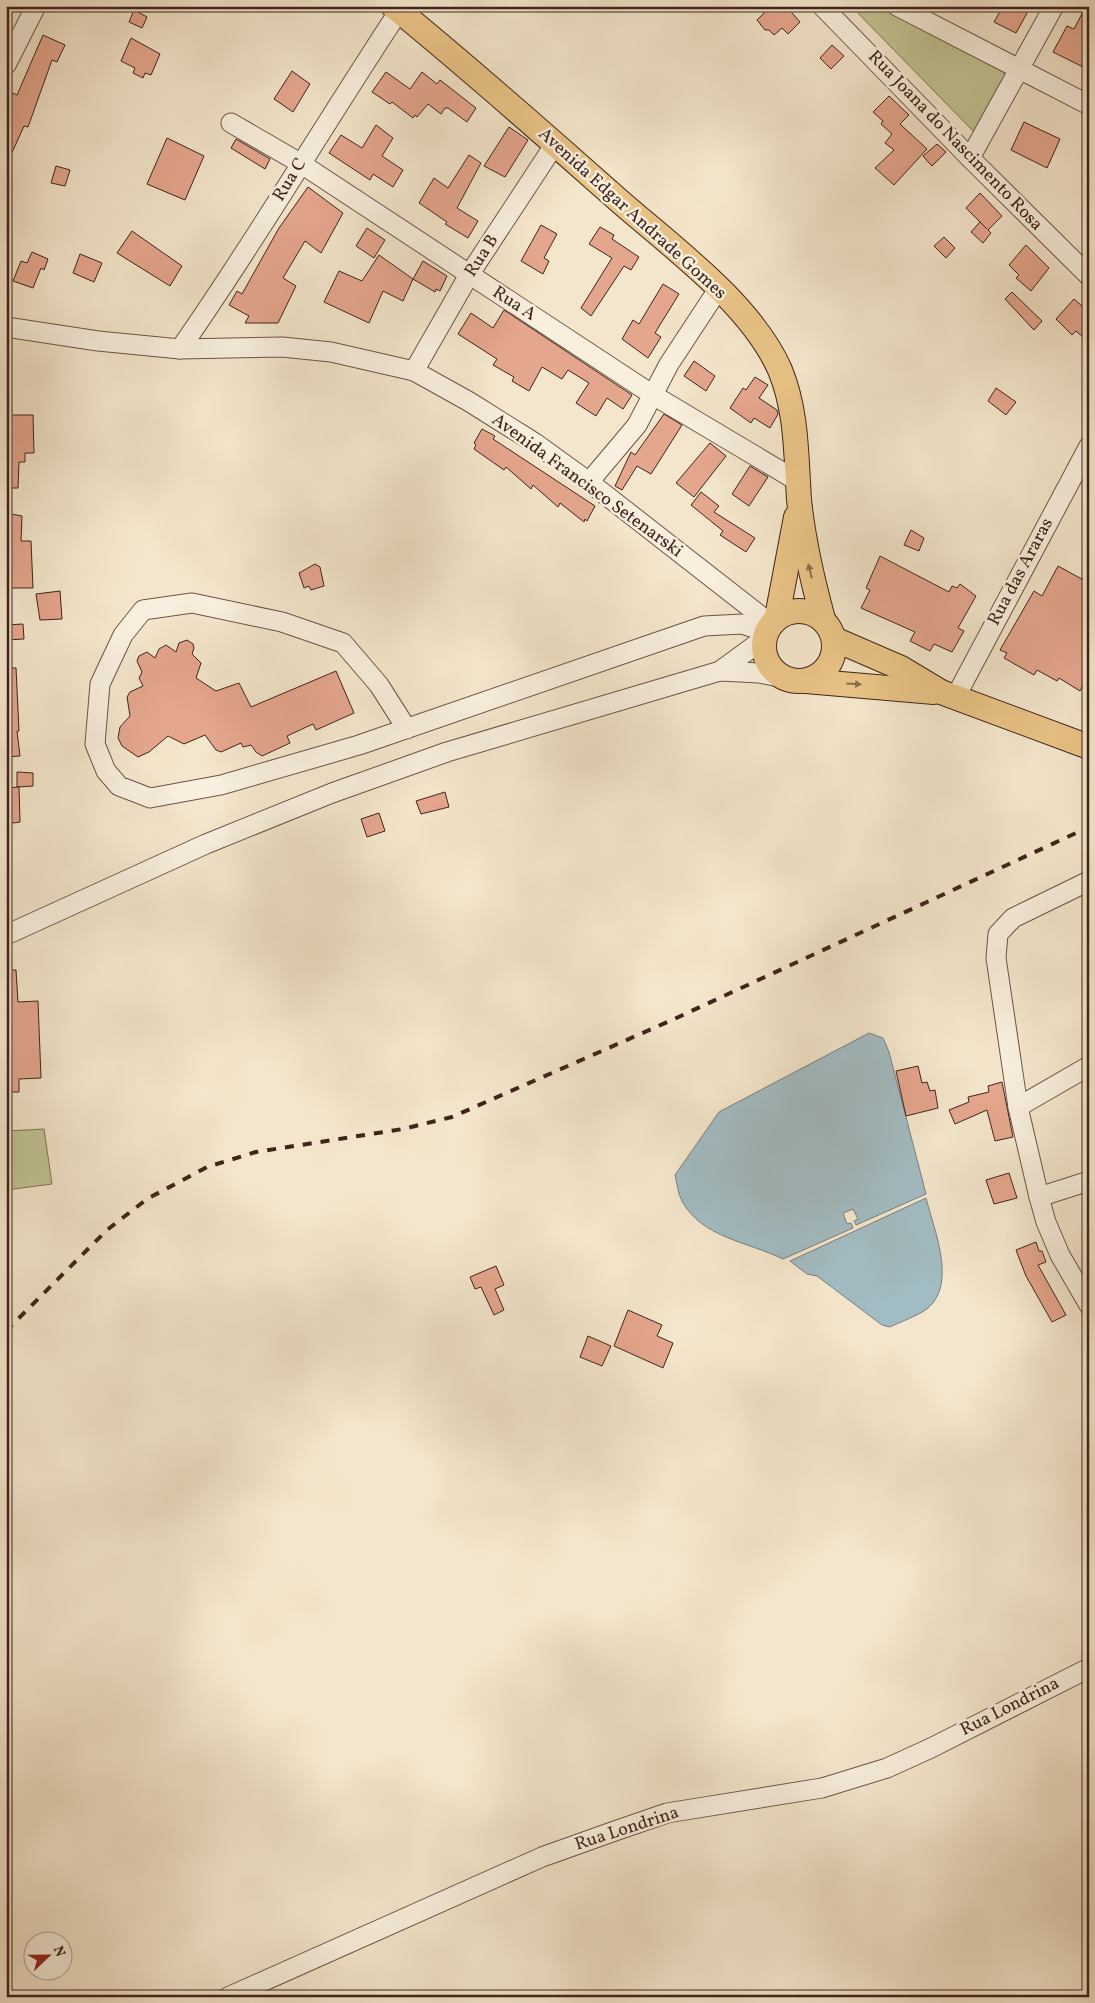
<svg xmlns="http://www.w3.org/2000/svg" width="1095" height="2003" viewBox="0 0 1095 2003" font-family="Vollkorn,serif">
<rect width="100%" height="100%" fill="#f4e6cc"/>
<filter id="stains"><feTurbulence type="fractalNoise" baseFrequency=".004" numOctaves="4"/><feColorMatrix values="0 0 0 0 .2 0 0 0 0 .09 0 0 0 0 .02 0 0 0 .5 -.17"/></filter>
<radialGradient id="worn" r=".72"><stop offset=".6" stop-color="#630" stop-opacity="0"/><stop offset="1" stop-color="#630" stop-opacity=".3"/></radialGradient>
<!-- green -->
<g fill="#c1c394" stroke="#807457">
<path d="M851,6H887L1009,70L976,134Z"/>
<path d="M44,1129L52,1184L6,1190V1131Z"/>
</g>
<!-- water -->
<g fill="#a2bcc3" stroke="#7a7f7f">
<path d="M869,1033L883,1038L889,1052L926,1194L856,1225L854,1221L858,1219L853,1209L843,1213L847,1224L851,1223L853,1228L783,1259C749,1242 702,1238 682,1201C678,1194 677,1183 675,1175L719,1112Z"/>
<path d="M926,1198C934,1230 957,1283 928,1308C918,1316 902,1321 890,1327L882,1325L817,1276L807,1274L790,1261Z"/>
</g>
<!-- building -->
<g fill="#e5a68e" stroke="#3f241a">
<path d="M771,6H786L800,22L788,34L782,28L774,35L769,30H765L757,20Z"/>
<path d="M1003,6H1031L1016,33L994,22Z"/>
<path d="M1086,6H1089V70L1053,52L1067,26L1074,29Z"/>
<path d="M134,10L147,17L142,28L129,22Z"/>
<path d="M43,35L65,45L57,62L52,60L28,127L24,126L6,166V111L13,93L17,95Z"/>
<path d="M131,38L160,54L151,75L145,73L143,78L133,73L135,68L121,61Z"/>
<path d="M832,45L844,56L831,69L820,58Z"/>
<path d="M292,71L310,84L293,112L274,99Z"/>
<path d="M386,72L410,89L422,72L437,84L440,80L476,108L467,122L448,108H445L441,114L428,104L417,117L415,115L413,118L392,102L390,104L372,92Z"/>
<path d="M889,96L909,115L900,124L927,149L894,185L875,168L894,150L885,143L892,134L881,124L883,121L873,112Z"/>
<path d="M1024,122L1060,139L1047,168L1011,150Z"/>
<path d="M376,125L393,138L382,156L403,170L393,187L373,174L370,180L329,153L341,135L362,148Z"/>
<path d="M509,127L528,140L505,177L484,166Z"/>
<path d="M167,138L204,156L185,200L147,184Z"/>
<path d="M236,139L270,159L265,169L231,148Z"/>
<path d="M937,144L946,152L932,166L923,156Z"/>
<path d="M469,155L481,163L457,208L478,221L468,238L445,224L447,222L419,203L434,178L448,188Z"/>
<path d="M56,166L70,170L65,186L51,183Z"/>
<path d="M308,187L343,213L321,253L305,241L283,278L296,286L278,323H245L249,316L229,305L237,291L242,294L279,228Z"/>
<path d="M980,193L1002,216L988,230L991,233L983,243L971,232L980,222L987,229L966,208Z"/>
<path d="M541,225L557,234L544,258L549,261L543,274L521,261Z"/>
<path d="M600,227L614,235L612,239L639,257L631,270L624,266L591,316L581,308L612,258L589,244Z"/>
<path d="M367,228L385,240L374,258L356,246Z"/>
<path d="M132,231L182,266L170,286L117,253Z"/>
<path d="M944,237L955,248L946,258L934,246Z"/>
<path d="M1026,245L1049,268L1031,291L1016,278L1019,275L1009,265Z"/>
<path d="M32,252L48,259L44,270L41,268L33,288L13,281L21,261L27,263Z"/>
<path d="M80,254L102,263L94,282L73,273Z"/>
<path d="M379,255L413,279L403,301L383,291L369,323L324,302L339,271L362,281Z"/>
<path d="M423,261L447,276L440,291L436,289L435,292L413,279Z"/>
<path d="M663,284L679,294L655,333L661,337L648,358L622,339L633,320L639,324Z"/>
<path d="M1012,292L1042,321L1034,330L1005,299Z"/>
<path d="M1074,299L1082,306L1089,300V342L1076,331L1072,335L1056,319Z"/>
<path d="M504,310L632,395L623,409L607,398L596,416L576,403L589,383L568,370L562,379L542,367L529,391L512,381L514,377L493,365L497,359L458,334L471,313L493,328Z"/>
<path d="M694,361L715,376L706,391L684,376Z"/>
<path d="M755,377L768,385L759,398L777,410L778,414L770,428L754,418L751,423L730,408L743,388L746,390Z"/>
<path d="M996,388L1016,402L1006,415L988,401Z"/>
<path d="M664,414L682,425L651,474L637,466L622,490L615,486L631,452L635,455Z"/>
<path d="M6,415H33L34,453H25V462H19L18,488H6Z"/>
<path d="M482,429L495,436L493,439L595,506L587,521L585,519L584,522L560,503L558,507L533,485L531,489L506,467L504,470L474,449L476,445L474,443Z"/>
<path d="M710,443L726,456L694,497L676,483Z"/>
<path d="M750,466L768,477L749,506L732,494Z"/>
<path d="M701,492L719,506L714,512L755,538L746,552L720,535L723,531L691,505Z"/>
<path d="M6,513L22,516L21,541H31L33,588H6Z"/>
<path d="M911,530L924,538L919,551L904,545Z"/>
<path d="M880,556L949,592L952,586L957,588L960,584L976,596L958,628L964,631L952,652L934,644L930,651L910,641L915,632L861,608L870,590L866,588Z"/>
<path d="M315,564L320,567L324,586L311,590L309,586L304,588L299,573Z"/>
<path d="M1058,566L1089,583V674L1080,691L1059,678L1057,681L1037,670L1034,675L1004,658L1007,653L1000,650L1034,591L1042,596Z"/>
<path d="M60,591L62,619L40,620L36,594Z"/>
<path d="M23,624L24,639L6,640V625Z"/>
<path d="M187,640L193,644L194,648L192,654L201,663L196,678L216,691L239,683L251,707L336,671L354,713L316,730L313,724L287,736L290,743L262,756L256,752L251,745L243,747L241,743L221,752L216,750L205,735L184,744L168,736L149,752L138,757L122,746L118,738L120,727L130,716L127,697L130,692L143,686L139,678L142,672L137,661L139,656L147,652L155,658L159,649L166,645L176,652L179,643Z"/>
<path d="M6,668H16L19,731H17L20,756L6,757Z"/>
<path d="M17,772L33,773V786L17,787Z"/>
<path d="M19,787L20,822L6,824V788Z"/>
<path d="M445,792L449,807L421,814L416,801Z"/>
<path d="M379,813L385,831L367,837L361,819Z"/>
<path d="M6,970H16L18,1002L38,1001L41,1078L19,1079V1092H6Z"/>
<path d="M918,1066L922,1083L927,1082L930,1091L935,1090L938,1108L906,1116L896,1071Z"/>
<path d="M1002,1082L1013,1137L995,1141L987,1110L955,1124L949,1110L969,1102L968,1097L989,1092L988,1086Z"/>
<path d="M1009,1173L1017,1198L994,1204L986,1180Z"/>
<path d="M1036,1242L1039,1251H1042L1046,1262L1038,1265L1066,1315L1052,1322L1026,1276L1016,1250Z"/>
<path d="M496,1266L504,1285L495,1289L504,1310L494,1315L481,1287L475,1289L470,1277Z"/>
<path d="M628,1310L662,1325L657,1336L673,1343L663,1368L614,1346Z"/>
<path d="M588,1336L611,1346L602,1366L580,1357Z"/>
</g>
<g fill="none" stroke-linecap="round" stroke-linejoin="round">
<!-- minor casing -->
<g stroke="#6c5446" stroke-width="21">
<g id="minor">
<path d="M822,6L970,158L1089,276"/>
<path d="M897,6L1089,105"/>
<path d="M6,65L36,6"/>
<path d="M231,123L300,163L653,395L799,482"/>
<path d="M970,158L1054,6"/>
<path d="M6,327L98,341L180,349L282,347L331,352L414,371L468,401L535,443L589,482L771,624"/>
<path d="M180,349C257,239 325,123 399,11"/>
<path d="M414,371L469,275L555,144"/>
<path d="M589,482L637,425L669,364L719,288"/>
<path d="M720,671L765,638"/>
<path d="M955,698L1089,446"/>
<path d="M407,729L379,685L343,643L282,622L192,603L143,610L123,635L100,684L95,744L106,771L119,786L150,798L221,785L359,745L704,626L742,624L766,632"/>
<path d="M1089,881L1013,918L998,934L996,958L1018,1107L1039,1197L1046,1222L1060,1255L1089,1305"/>
<path d="M6,935L206,844L332,793L447,752L720,671L759,673L784,678"/>
<path d="M1018,1107L1089,1066"/>
<path d="M1039,1197L1089,1181"/>
<path d="M228,1997L542,1857L612,1832L667,1813L822,1788L887,1768L931,1748L1089,1668"/>
</g>
</g>
<!-- major casing -->
<g stroke="#3f241a" stroke-width="26">
<g id="major">
<path d="M393,6C472,70 548,138 624,205C676,250 752,306 780,370C797,411 796,455 799,499C803,539 812,579 823,619"/>
<circle cx="799" cy="646" r="35"/>
<path d="M777,617L796,517"/>
<path d="M834,639L901,668L941,692L1089,747"/>
<path d="M806,681L934,692"/>
</g>
</g>
<!-- minor -->
<use href="#minor" stroke="#f8efde" stroke-width="19"/>
<!-- major -->
<use href="#major" stroke="#eac386" stroke-width="24"/>
<!-- rail -->
<path stroke="#3f241a" stroke-width="4" stroke-dasharray="9 9" stroke-linecap="butt" d="M6,1331L107,1230L147,1199L207,1167L256,1152L403,1129L452,1117L672,1020L1089,827"/>
</g>
<!-- one-way arrows -->
<defs><path id="oneway-solid" d="M-6-.8H1V-3.2L6.5 0L1 3.2V.8H-6Z" transform="scale(1.25)"/></defs>
<g fill="#8c6c4b">
<use href="#oneway-solid" transform="translate(810 571) rotate(-104)"/>
<use href="#oneway-solid" transform="translate(854 684) rotate(3)"/>
</g>
<g text-anchor="middle" dominant-baseline="central" stroke-width="5" stroke-linejoin="round" paint-order="stroke">
<!-- street labels -->
<g font-size="18" fill="#3f241a" stroke="#f8efde">
<text transform="translate(955 141) rotate(46)">Rua Joana do Nascimento Rosa</text>
<text transform="translate(290 180) rotate(-58)">Rua C</text>
<text transform="translate(632 214) rotate(42)">Avenida Edgar Andrade Gomes</text>
<text transform="translate(482 256) rotate(-57)">Rua B</text>
<text transform="translate(514 304) rotate(33)">Rua A</text>
<text transform="translate(587 486) rotate(36)">Avenida Francisco Setenarski</text>
<text transform="translate(1021 572) rotate(-62)">Rua das Araras</text>
<text transform="translate(1010 1707) rotate(-27)">Rua Londrina</text>
<text transform="translate(627 1829) rotate(-18)">Rua Londrina</text>
</g>
</g>
<!-- margin -->
<rect width="1095" height="2003" fill="none" stroke="#f4e6cc" stroke-width="25"/>
<rect x="8" y="8" width="1080" height="1988" fill="none" stroke="#3f241a" stroke-width="2.5"/>
<rect x="12" y="12" width="1070" height="1978" fill="none" stroke="#3f241a"/>
<!-- north arrow -->
<g transform="translate(48 1956) rotate(68)"><circle r="24" fill="#f8efde" stroke="#ae9e90"/>
<path d="M0-4L9 19L0 12L-9 19Z" fill="#8f2418"/>
<text y="-8" font-size="14" font-weight="bold" text-anchor="middle" fill="#3f241a">N</text>
</g>
<rect width="100%" height="100%" filter="url(#stains)"/>
<rect width="100%" height="100%" fill="url(#worn)"/>
</svg>
